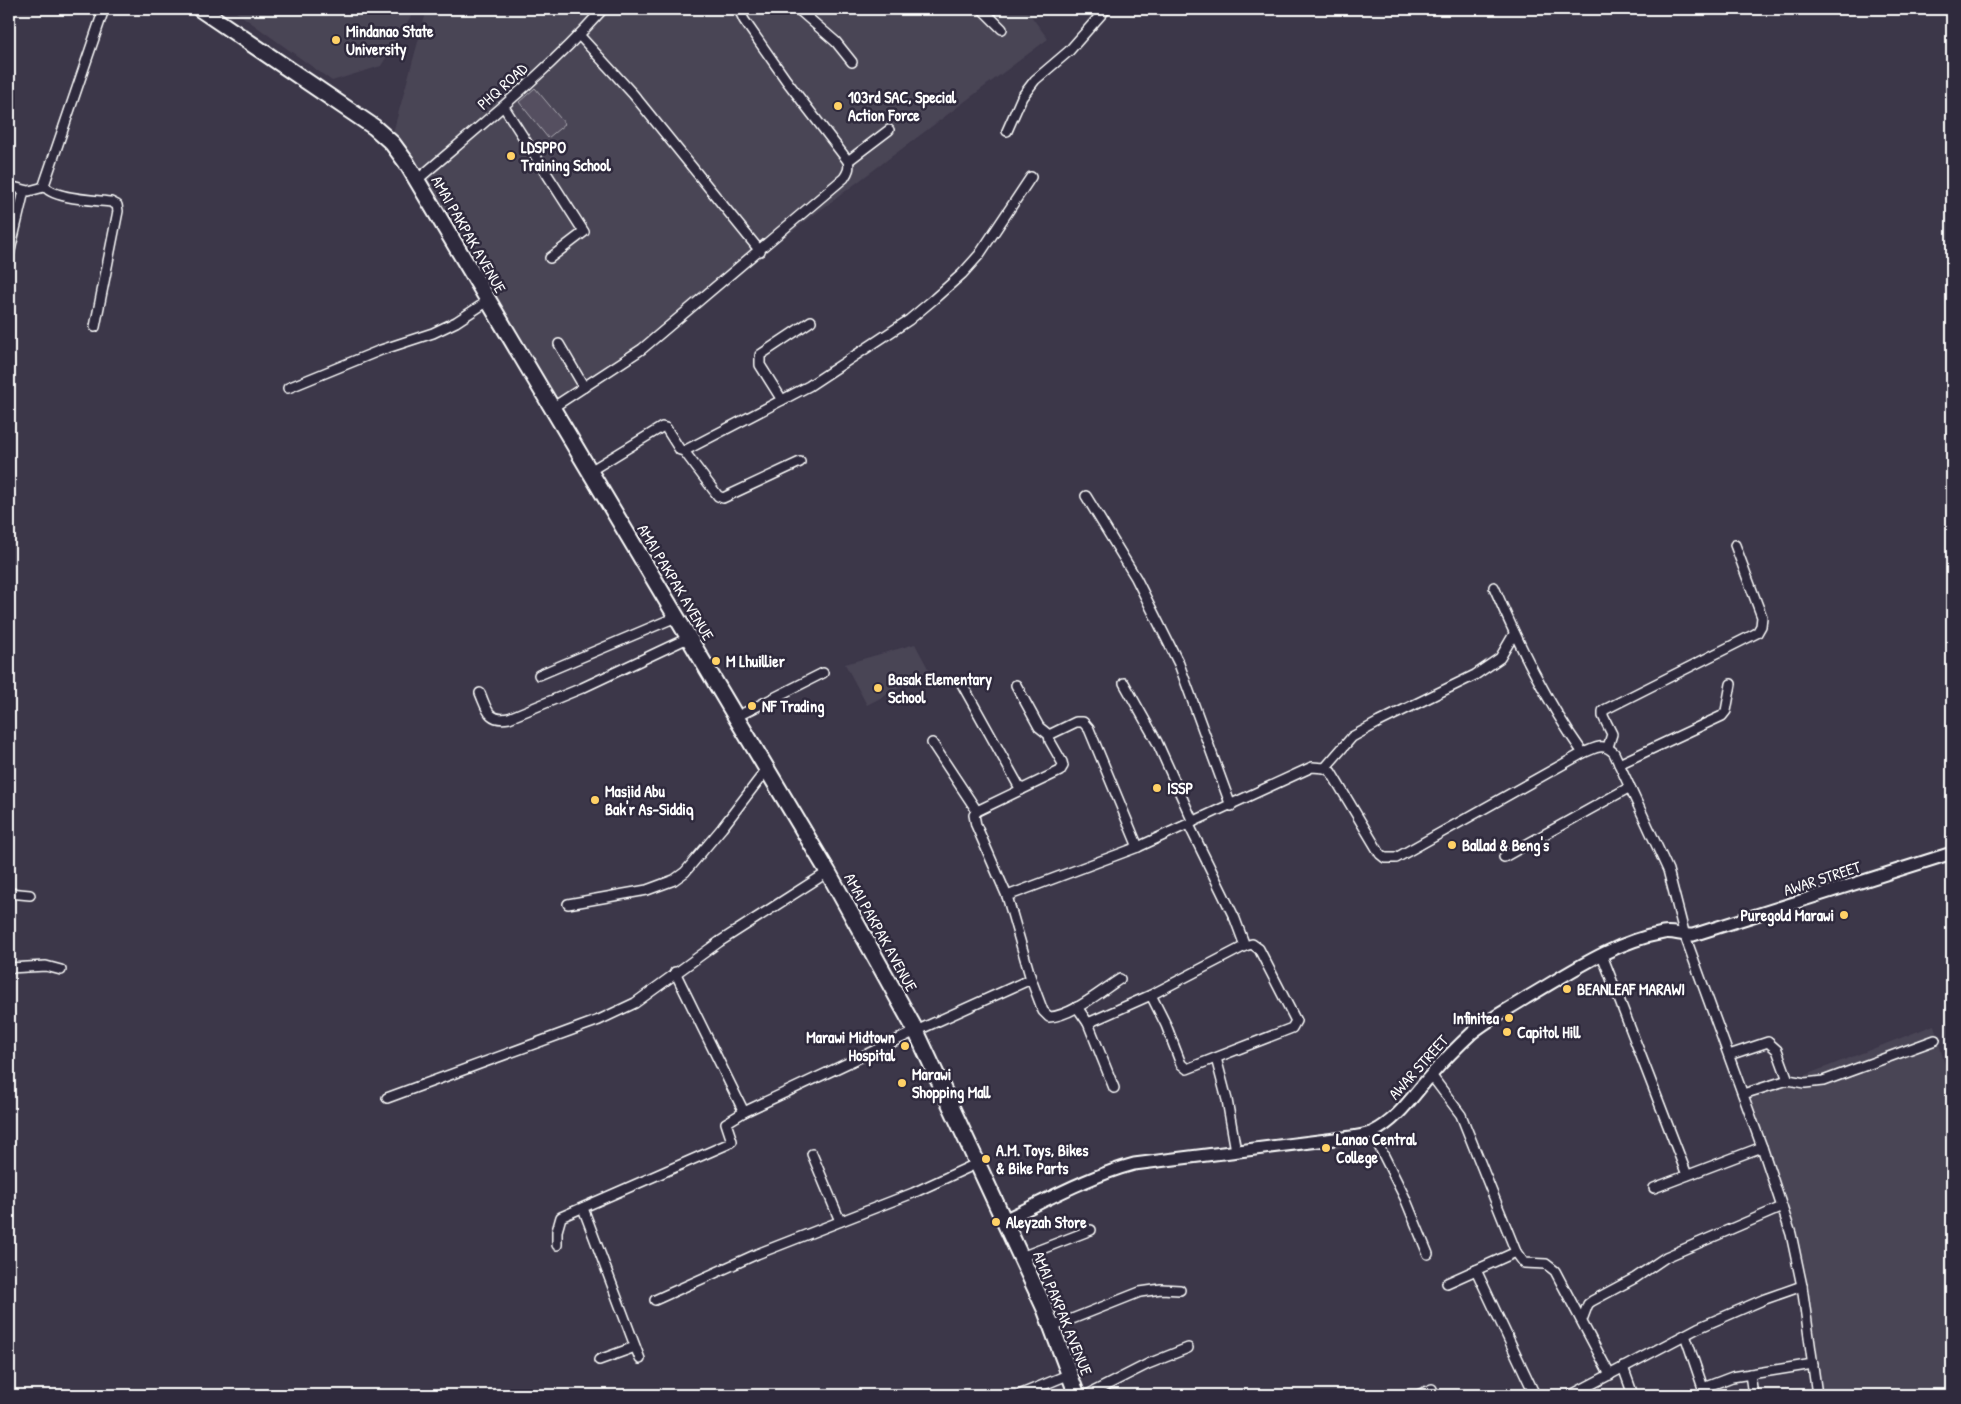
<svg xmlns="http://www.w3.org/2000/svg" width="1961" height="1404" viewBox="0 0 1961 1404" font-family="'Patrick Hand',sans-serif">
<rect width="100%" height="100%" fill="#3c3749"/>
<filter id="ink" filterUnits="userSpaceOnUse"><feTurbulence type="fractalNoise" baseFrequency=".02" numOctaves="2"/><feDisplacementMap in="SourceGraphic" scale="10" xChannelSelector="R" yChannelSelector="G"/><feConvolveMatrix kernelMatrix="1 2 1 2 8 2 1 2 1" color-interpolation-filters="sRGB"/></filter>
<g filter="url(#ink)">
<!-- built -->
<g fill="#494455">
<path d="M232,9H414L413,13L381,66L332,81Z"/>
<path d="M427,9H1026L1048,39L637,348L556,399L392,136Z"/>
<path d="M915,644L930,672L867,705L845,664Z"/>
<path d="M1934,1025L1952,1090V1395H1822L1806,1273L1749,1097Z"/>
</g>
<!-- pitch -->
<path fill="#555060" stroke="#aaa8b0" d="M535,88L565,124L548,138L519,102Z"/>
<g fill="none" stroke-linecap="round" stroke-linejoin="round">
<!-- minor casing -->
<g stroke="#fff" stroke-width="12">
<g id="minor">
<path d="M798,9L836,42L852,62"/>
<path d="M982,9L1002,29"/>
<path d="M579,35L633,94L760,251"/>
<path d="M504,107L584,232L550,258"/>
<path d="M1007,131L1022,97L1035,80L1069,51L1106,9"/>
<path d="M848,161L889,130"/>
<path d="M417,180C481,125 547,72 603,9"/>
<path d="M9,186L29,191L44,187"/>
<path d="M9,255L24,191"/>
<path d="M95,327L118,211L117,205L111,202C96,200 51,199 44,185L104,9"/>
<path d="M559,344L584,387"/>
<path d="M288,388L381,350L433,333L456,322L488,301"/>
<path d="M782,400L760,365V355L811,321"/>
<path d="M552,408L642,349L844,178C848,172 850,168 848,161L786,80L744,20L739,9"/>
<path d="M684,451L718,496L723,498L800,462"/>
<path d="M590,471L662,427L666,428L680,450L684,451L809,386L909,320L934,299L962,274L979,255L1031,177"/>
<path d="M1086,496L1136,578L1179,664L1231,806"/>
<path d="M1494,587C1519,645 1546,701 1583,753"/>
<path d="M539,675L676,617"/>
<path d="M1124,683L1157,742L1193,822"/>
<path d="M962,684L1021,790"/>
<path d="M1016,685L1039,727L1049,735"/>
<path d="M480,693C487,709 488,722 509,718L582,688L688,638"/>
<path d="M736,717L823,673"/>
<path d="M932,743L977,811"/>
<path d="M1608,747L1612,734L1603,716V711L1606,709L1757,633L1761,626L1762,617L1735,545"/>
<path d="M1619,764L1722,716L1726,711L1731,684"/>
<path d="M1325,768L1352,737L1379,722L1475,675L1500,658L1514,634"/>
<path d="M1189,825L1235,919L1245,946"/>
<path d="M1504,857L1630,787"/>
<path d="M9,893L30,895"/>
<path d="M1007,896L976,825L974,815L977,811L1060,771L1063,766L1062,762L1050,741L1049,735L1076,722H1083L1089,729L1138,847"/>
<path d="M568,904L647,890L674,880L685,872L722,828L767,769"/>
<path d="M1602,955L1687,1175"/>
<path d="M9,968L46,966L61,970"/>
<path d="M675,972L744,1112L916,1031L1031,979L1007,896L1138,847L1312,767L1325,768L1331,772L1380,854L1385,858H1396L1583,753C1596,748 1603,742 1614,753L1668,870L1685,936L1762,1147L1791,1234L1802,1286L1817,1395"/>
<path d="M1031,979L1043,1011L1049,1017C1072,1016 1101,991 1120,979"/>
<path d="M1077,1007L1088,1023L1151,995L1245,946L1252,944L1259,949L1296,1021L1292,1028L1187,1069L1181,1064L1166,1025L1151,995"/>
<path d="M1088,1023L1114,1088"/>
<path d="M1729,1055L1768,1042L1777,1050L1788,1080"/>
<path d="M1216,1058L1227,1100L1236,1151"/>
<path d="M1431,1075L1461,1115L1516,1252L1447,1283"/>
<path d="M1743,1094L1788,1080L1805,1083L1823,1081L1935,1040"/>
<path d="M387,1098L599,1020L635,1003L719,942L828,872"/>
<path d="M1372,1132L1405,1198L1428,1254"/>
<path d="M812,1154L840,1221"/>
<path d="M1654,1188L1762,1147"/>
<path d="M583,1208L640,1359"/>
<path d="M557,1245V1231L561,1217L728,1144L732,1141L726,1123L744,1112"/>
<path d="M1516,1252L1524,1263L1546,1264L1555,1271L1610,1375"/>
<path d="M1021,1257L1091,1230"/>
<path d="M1476,1270L1535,1395"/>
<path d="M655,1300L757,1254L913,1193L978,1163"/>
<path d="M1582,1320L1588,1304L1592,1301L1635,1278L1666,1257L1782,1207"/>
<path d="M1052,1327L1140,1292L1161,1289L1180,1290"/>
<path d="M1685,1335L1703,1388"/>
<path d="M599,1360L635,1347"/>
<path d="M1623,1367L1633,1395"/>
<path d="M1750,1374L1753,1395"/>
<path d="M1019,1395L1070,1374"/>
<path d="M1087,1395L1148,1364L1188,1348"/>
<path d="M1418,1395L1432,1389"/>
<path d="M1571,1395L1698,1328L1765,1299L1802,1286"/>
<path d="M1705,1395L1703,1388L1732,1377L1813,1364"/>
</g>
</g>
<!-- tertiary casing -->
<g stroke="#fff" stroke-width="15">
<path id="tertiary" d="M1004,1220C1047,1200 1089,1176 1134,1164L1343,1138C1352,1137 1364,1136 1373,1132C1398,1120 1414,1094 1432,1074C1445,1059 1458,1046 1472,1033C1489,1019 1507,1010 1526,998C1569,973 1613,942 1663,933C1673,931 1682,936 1693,935L1952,853"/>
</g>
<!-- trunk casing -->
<g stroke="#fff" stroke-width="19">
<path id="trunk" d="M200,9L374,127L392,143L406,162L828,872L916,1031L1045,1309L1077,1395"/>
</g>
<!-- minor -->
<use href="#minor" stroke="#2f2a3d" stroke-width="9"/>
<!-- tertiary -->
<use href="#tertiary" stroke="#2f2a3d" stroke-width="11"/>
<!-- trunk -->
<use href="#trunk" stroke="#2f2a3d" stroke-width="15"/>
</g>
</g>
<!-- markers -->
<g fill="#ffd166" stroke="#2f2a3d" stroke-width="2">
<circle cx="336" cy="40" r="5"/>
<circle cx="838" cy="106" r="5"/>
<circle cx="511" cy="156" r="5"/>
<circle cx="716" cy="661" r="5"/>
<circle cx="878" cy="688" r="5"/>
<circle cx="752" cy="706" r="5"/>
<circle cx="1157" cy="788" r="5"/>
<circle cx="595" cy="800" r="5"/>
<circle cx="1452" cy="845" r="5"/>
<circle cx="1844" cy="915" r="5"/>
<circle cx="1567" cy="989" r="5"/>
<circle cx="1509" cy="1018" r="5"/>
<circle cx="1507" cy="1032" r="5"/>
<circle cx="905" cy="1046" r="5"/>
<circle cx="902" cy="1083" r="5"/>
<circle cx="1326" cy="1148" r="5"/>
<circle cx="986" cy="1159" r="5"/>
<circle cx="996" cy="1222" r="5"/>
</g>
<g text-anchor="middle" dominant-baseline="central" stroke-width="5" stroke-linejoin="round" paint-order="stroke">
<!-- poi labels -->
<g font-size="16" font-weight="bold" fill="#fff" stroke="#2f2a3d" text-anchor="start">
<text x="346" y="31">Mindanao State<tspan x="346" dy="18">University</tspan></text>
<text x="848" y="97">103rd SAC, Special<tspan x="848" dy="18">Action Force</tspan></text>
<text x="521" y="147">LDSPPO<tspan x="521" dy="18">Training School</tspan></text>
<text x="726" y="661">M Lhuillier</text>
<text x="888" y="679">Basak Elementary<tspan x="888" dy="18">School</tspan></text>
<text x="762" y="706">NF Trading</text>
<text x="1167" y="788">ISSP</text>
<text x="605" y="791">Masjid Abu<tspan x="605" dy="18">Bak'r As-Siddiq</tspan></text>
<text x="1462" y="845">Ballad &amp; Beng's</text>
<text x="1834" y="915" text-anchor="end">Puregold Marawi</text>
<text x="1577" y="989">BEANLEAF MARAWI</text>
<text x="1499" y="1018" text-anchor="end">Infinitea</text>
<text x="1517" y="1032">Capitol Hill</text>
<text x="895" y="1037" text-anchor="end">Marawi Midtown<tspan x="895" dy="18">Hospital</tspan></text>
<text x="912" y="1074">Marawi<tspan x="912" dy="18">Shopping Mall</tspan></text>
<text x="1336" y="1139">Lanao Central<tspan x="1336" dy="18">College</tspan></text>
<text x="996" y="1150">A.M. Toys, Bikes<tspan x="996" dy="18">&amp; Bike Parts</tspan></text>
<text x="1006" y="1222">Aleyzah Store</text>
</g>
<!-- street labels -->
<g font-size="16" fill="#fff" stroke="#2f2a3d">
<text transform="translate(502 86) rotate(-42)">PHQ ROAD</text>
<text transform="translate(469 234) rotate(60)">AMAI PAKPAK AVENUE</text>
<text transform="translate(676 582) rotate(59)">AMAI PAKPAK AVENUE</text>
<text transform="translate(1822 878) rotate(-18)">AWAR STREET</text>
<text transform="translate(881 932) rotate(61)">AMAI PAKPAK AVENUE</text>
<text transform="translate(1418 1067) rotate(-48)">AWAR STREET</text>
<text transform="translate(1063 1313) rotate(68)">AMAI PAKPAK AVENUE</text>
</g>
</g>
<!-- margin -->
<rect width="1961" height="1404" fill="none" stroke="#2f2a3d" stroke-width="30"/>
<rect x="15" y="15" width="1931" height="1374" fill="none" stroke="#fff" stroke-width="2" filter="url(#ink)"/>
</svg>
